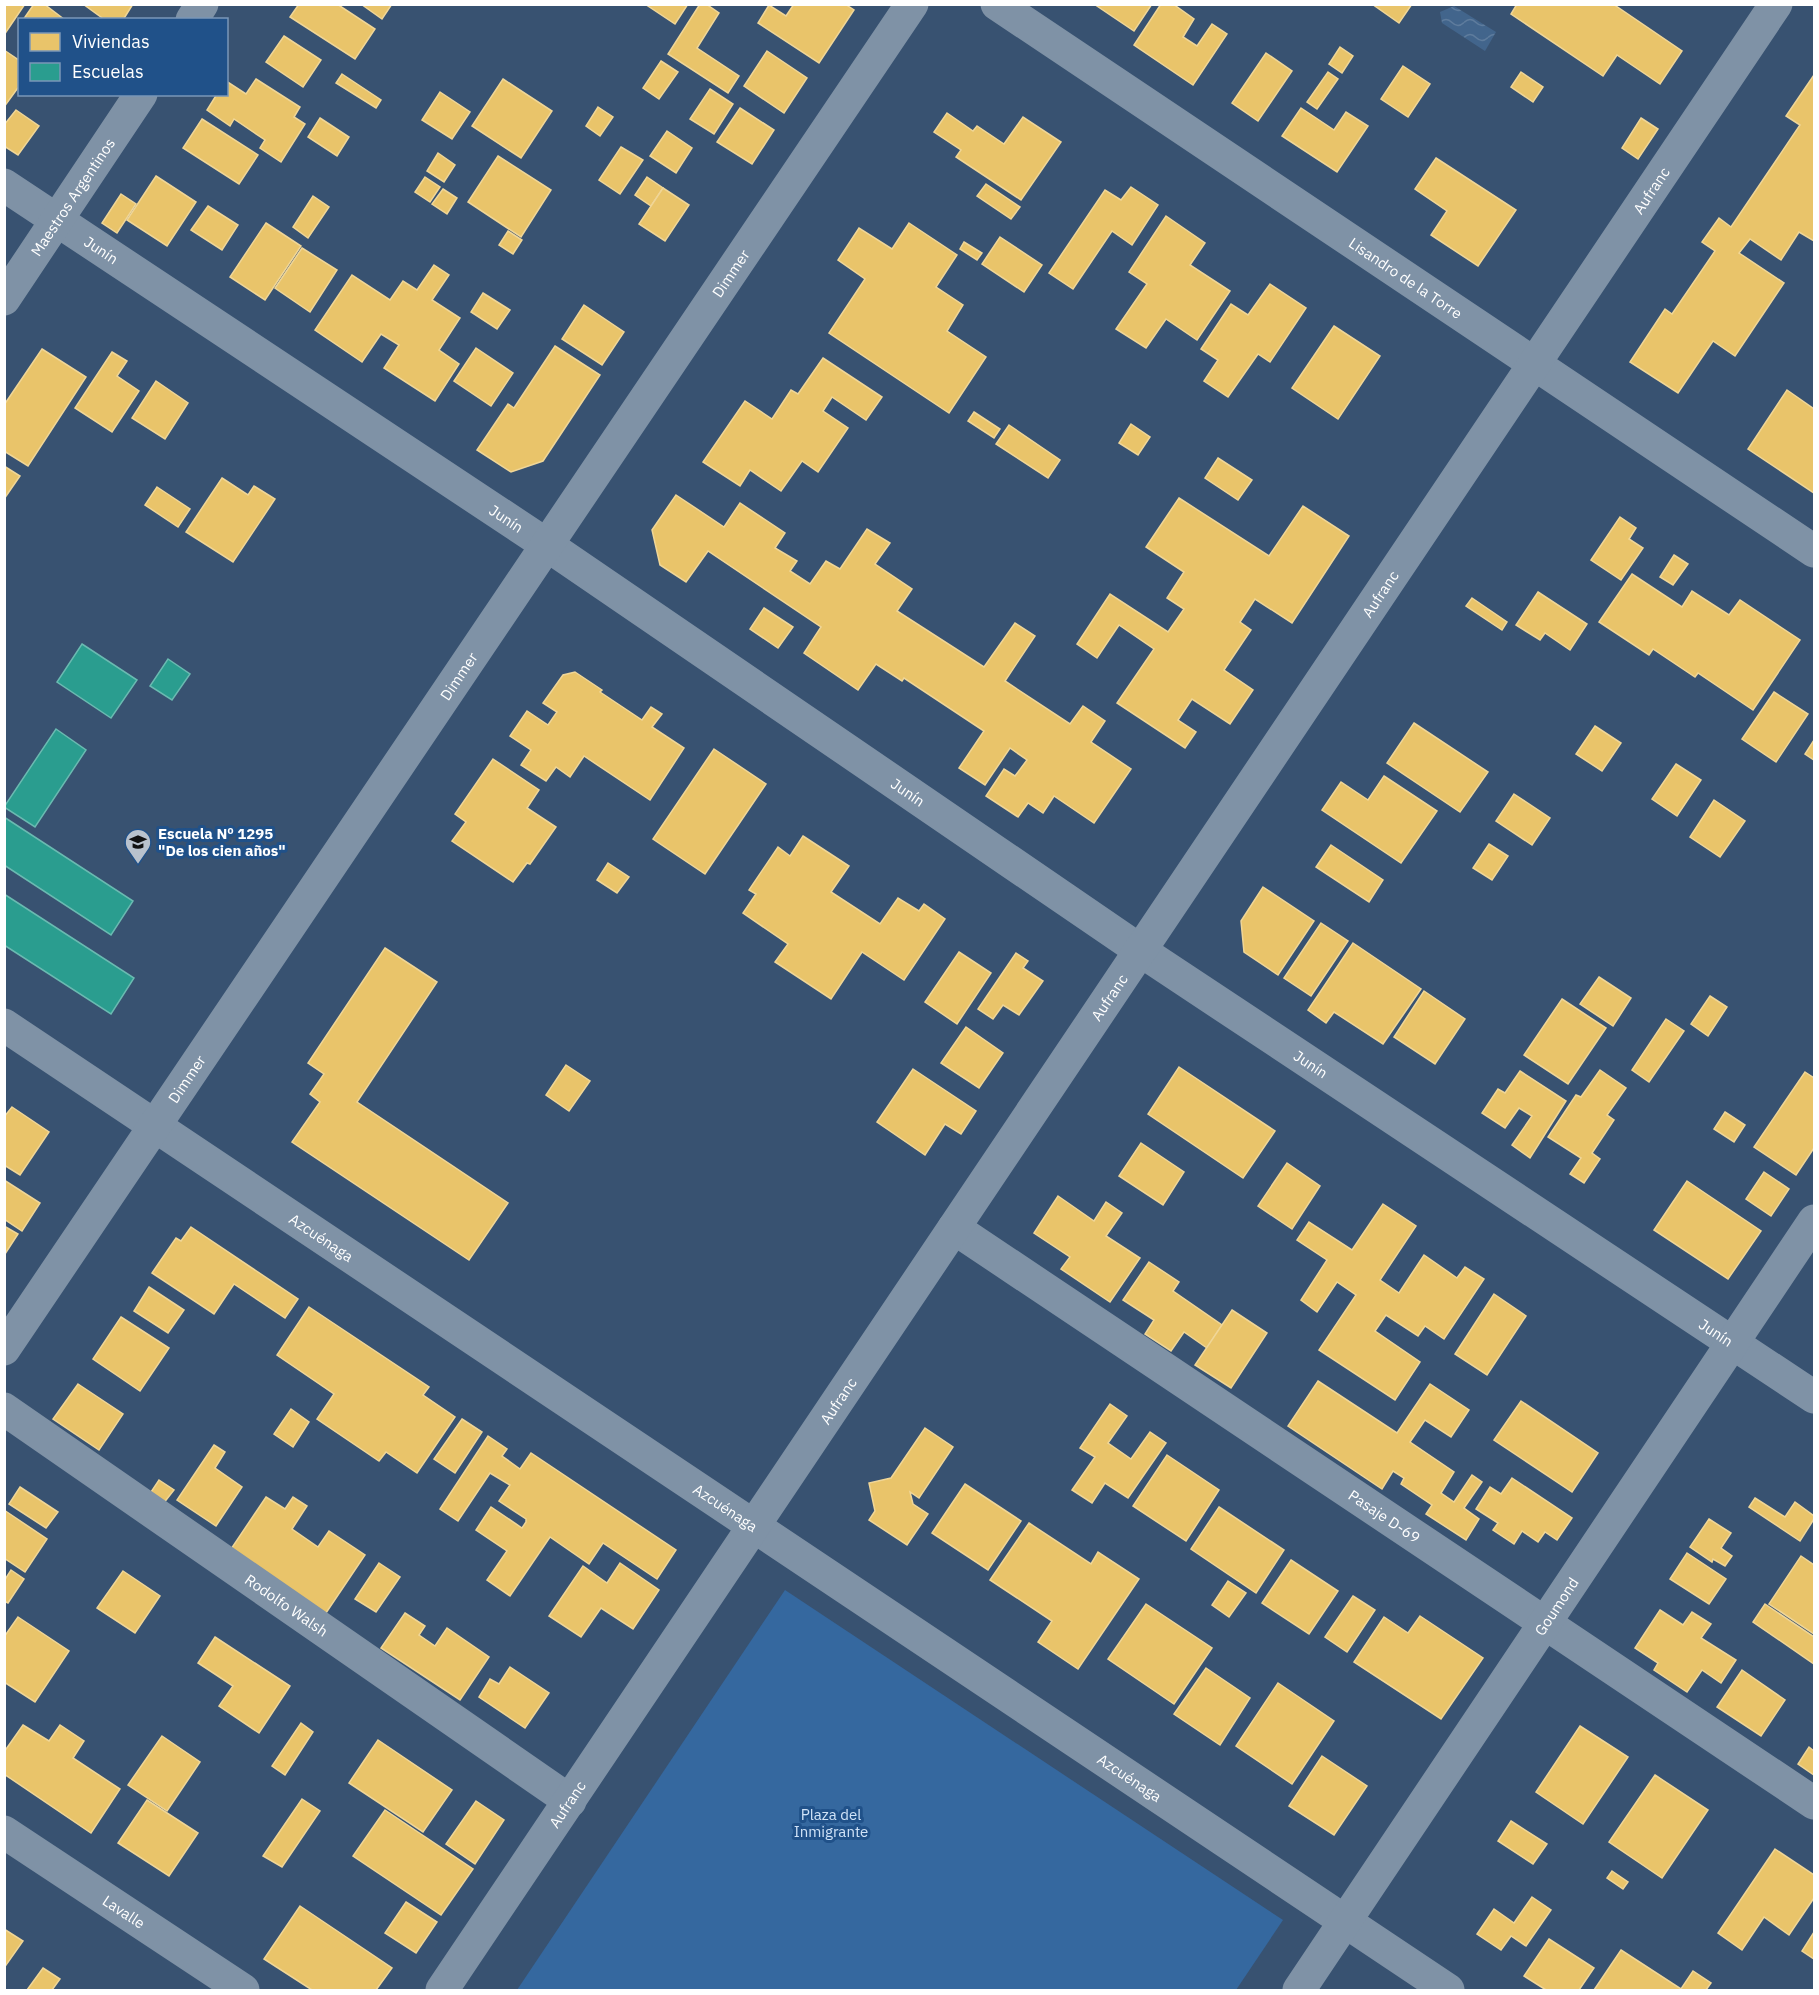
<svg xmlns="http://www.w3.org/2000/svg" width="1819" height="1995" viewBox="0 0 1819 1995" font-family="'IBM Plex Sans',sans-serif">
<defs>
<pattern id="water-waves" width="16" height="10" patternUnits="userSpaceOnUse" patternTransform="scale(1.5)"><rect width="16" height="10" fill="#42658c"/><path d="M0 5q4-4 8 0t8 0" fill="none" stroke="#5e7c9d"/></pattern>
</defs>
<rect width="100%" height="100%" fill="#385271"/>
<!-- green -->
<path fill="#35689f" d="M785,1590L1283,1920L1236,1990H517Z"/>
<!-- water -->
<path fill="url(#water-waves)" d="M1454,6L1496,32L1485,51L1442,23L1440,12Z"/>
<!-- homes -->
<g fill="#e9c46a" stroke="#f0d697" stroke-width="1.5">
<path d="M4,4H25L4,35Z"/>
<path d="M34,4H44L65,20H23Z"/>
<path d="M83,4H133L123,20H105Z"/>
<path d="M299,4H337L375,29L355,59L290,17Z"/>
<path d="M361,4H392L382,19Z"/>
<path d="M645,4H688L675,24Z"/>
<path d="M700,4H706L719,13L697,48L739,76L728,93L668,54Z"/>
<path d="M794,4H845L854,10L819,63L758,23L769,5L786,16Z"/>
<path d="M1094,4H1152L1134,31Z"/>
<path d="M1161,4H1173L1194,19L1183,37L1197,46L1212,24L1227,34L1193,85L1134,45Z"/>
<path d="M1372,4H1412L1399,23Z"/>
<path d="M1517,4H1613L1682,51L1660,84L1617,55L1603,76L1511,14Z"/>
<path d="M284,36L321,60L303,87L266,62Z"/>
<path d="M1340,47L1353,56L1342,73L1329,64Z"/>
<path d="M4,50L20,61V85L4,107Z"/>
<path d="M767,51L807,78L784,113L744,86Z"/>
<path d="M1266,53L1292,71L1258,121L1232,103Z"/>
<path d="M661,61L678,72L659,99L643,88Z"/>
<path d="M1403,66L1430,84L1408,117L1381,99Z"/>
<path d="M1328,72L1338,79L1317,109L1307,102Z"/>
<path d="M1521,72L1543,87L1533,102L1511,87Z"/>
<path d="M342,74L381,100L376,108L336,83Z"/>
<path d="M1814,75V241L1799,232L1781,260L1750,239L1739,253L1784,283L1735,356L1713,341L1678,393L1630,362L1665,309L1672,314L1715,251L1702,242L1719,218L1731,227L1800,125L1786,116Z"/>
<path d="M256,79L300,107L294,117L305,124L281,162L260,148L265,140L234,119L230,126L207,110L217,94H226V81L246,94Z"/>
<path d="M503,79L552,111L521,158L472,126Z"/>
<path d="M710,89L733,104L714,134L690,119Z"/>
<path d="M440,92L470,112L452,139L422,120Z"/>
<path d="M598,107L613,117L600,136L586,126Z"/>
<path d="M740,108L774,130L752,164L717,142Z"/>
<path d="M1301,108L1334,130L1346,112L1368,126L1337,172L1282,136Z"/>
<path d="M16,110L39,126L18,155L4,146V125Z"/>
<path d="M947,113L973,131L977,126L1004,144L1023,117L1061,142L1021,200L956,157L961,150L934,132Z"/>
<path d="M320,118L349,137L337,156L308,137Z"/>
<path d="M1641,118L1658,129L1638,159L1622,148Z"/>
<path d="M202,119L258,155L239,184L183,148Z"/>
<path d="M667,131L692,148L676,173L650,156Z"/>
<path d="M621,147L643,160L620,194L599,180Z"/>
<path d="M438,153L455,165L444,182L427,171Z"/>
<path d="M498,156L551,190L521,237L468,202Z"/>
<path d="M1436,158L1516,210L1478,266L1431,235L1447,211L1415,189Z"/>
<path d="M156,176L196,202L167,246L127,220Z"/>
<path d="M425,177L440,187L430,202L415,192Z"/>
<path d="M647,177L663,188L651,206L635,195Z"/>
<path d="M986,184L1020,207L1011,219L977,196Z"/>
<path d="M1131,187L1158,205L1132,245L1112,231L1073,289L1049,273L1105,190L1121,200Z"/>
<path d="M663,188L689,205L665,241L639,224Z"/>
<path d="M443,189L457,198L447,214L432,204Z"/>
<path d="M121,194L136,204L117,233L102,223Z"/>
<path d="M313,196L329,207L308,238L293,227Z"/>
<path d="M208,206L238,225L222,250L191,230Z"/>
<path d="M1166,216L1205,243L1190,265L1230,291L1197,340L1166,319L1146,348L1116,329L1147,284L1129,272Z"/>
<path d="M266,223L301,246L265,300L230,277Z"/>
<path d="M909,223L957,255L936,287L963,305L947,331L986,357L949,413L829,333L865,279L838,260L859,228L892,249Z"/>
<path d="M508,231L522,240L513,254L499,245Z"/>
<path d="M1000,237L1042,265L1024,292L982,264Z"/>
<path d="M964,242L982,253L977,260L960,249Z"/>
<path d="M302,248L337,270L310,312L275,288Z"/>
<path d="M434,265L449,275L432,300L460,318L439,350L459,364L435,401L384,368L399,345L381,334L362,362L315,330L352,275L390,300L403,281L417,290Z"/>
<path d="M1270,284L1306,308L1270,362L1258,354L1228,397L1204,381L1218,360L1201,349L1231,304L1248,315Z"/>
<path d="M483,293L510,310L497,329L471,312Z"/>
<path d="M584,305L624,332L602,365L562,339Z"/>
<path d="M1334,326L1380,356L1338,419L1292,388Z"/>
<path d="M555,346L600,375L543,461L511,472L477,450L508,404L514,408Z"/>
<path d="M476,348L513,373L491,406L454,381Z"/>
<path d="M42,349L86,377L28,466L4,451V405Z"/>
<path d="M112,352L127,361L117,376L139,391L112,432L75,408Z"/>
<path d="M823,358L882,397L866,420L832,397L823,411L848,428L818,472L802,461L781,491L750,470L740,486L703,462L745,401L772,419L791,390L798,394Z"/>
<path d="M156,381L188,403L165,439L132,418Z"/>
<path d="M1787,390L1814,409V493L1748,449Z"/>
<path d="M974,412L1000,429L994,438L968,421Z"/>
<path d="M1131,424L1150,437L1138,455L1119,443Z"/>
<path d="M1009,425L1060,460L1048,478L996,444Z"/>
<path d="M1218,458L1252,480L1238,500L1205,478Z"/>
<path d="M4,466L20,476L4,499Z"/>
<path d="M222,478L248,495L254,486L275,499L233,562L186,532Z"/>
<path d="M157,487L190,509L178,527L145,505Z"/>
<path d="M676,495L724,527L740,503L785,533L775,548L797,561L790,571L810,584L826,561L840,569L867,529L890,543L875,564L912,589L897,611L984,667L1015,623L1035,636L1005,681L1070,724L1083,706L1105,721L1091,742L1131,769L1094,823L1054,796L1043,813L1028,803L1018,817L986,796L1004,769L1015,776L1027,760L1010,748L985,785L959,768L984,731L904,678L902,681L876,664L858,690L804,653L821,627L708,551L686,582L660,565L652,530Z"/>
<path d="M1179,498L1269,556L1303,506L1349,536L1292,623L1255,599L1240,622L1251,630L1224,670L1253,690L1230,724L1192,699L1178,720L1196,732L1185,748L1117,703L1154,649L1119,625L1097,658L1077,644L1110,594L1168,632L1184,609L1167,598L1184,572L1146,547Z"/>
<path d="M1620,517L1636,528L1629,539L1643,548L1621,580L1591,560Z"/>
<path d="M1674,555L1688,564L1673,585L1660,577Z"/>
<path d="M1632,574L1682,607L1692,591L1729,615L1740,600L1800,640L1753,710L1698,673L1695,677L1653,649L1649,655L1599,622Z"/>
<path d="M1538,592L1587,624L1570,650L1545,633L1540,640L1516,625Z"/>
<path d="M1472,598L1507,622L1502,630L1466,606Z"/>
<path d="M764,608L793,627L778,648L750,629Z"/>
<path d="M575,672L602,690L600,692L642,720L651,707L662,714L652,727L684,748L650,800L584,756L570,777L556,767L546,781L521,765L531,750L510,736L527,711L548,725L557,712L543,703L563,675Z"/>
<path d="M1774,692L1808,714L1776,762L1742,739Z"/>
<path d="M1414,723L1488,772L1460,812L1387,763Z"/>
<path d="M1595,726L1621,743L1602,771L1576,754Z"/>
<path d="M1814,740V760L1805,754Z"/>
<path d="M714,749L766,784L705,874L653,839Z"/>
<path d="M493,759L539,790L527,808L556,827L530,864L527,863L513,882L452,841L466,822L455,814Z"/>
<path d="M1676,764L1701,780L1677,816L1652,799Z"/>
<path d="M1384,776L1437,811L1401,863L1322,810L1341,782L1368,800Z"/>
<path d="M1514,794L1550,818L1532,845L1496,821Z"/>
<path d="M1714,800L1745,821L1720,857L1690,837Z"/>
<path d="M803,836L849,866L831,892L880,924L898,898L919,911L924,904L945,919L904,980L862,952L831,999L775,962L788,944L743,913L756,894L749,890L778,847L790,856Z"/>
<path d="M1489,844L1508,856L1492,880L1473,868Z"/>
<path d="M1331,845L1383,880L1369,902L1316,867Z"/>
<path d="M608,863L629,877L617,893L597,880Z"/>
<path d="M1263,887L1314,921L1278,975L1244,952L1241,921Z"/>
<path d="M1321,923L1348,941L1311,996L1284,978Z"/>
<path d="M1353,943L1421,989L1383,1044L1334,1012L1326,1023L1308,1010Z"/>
<path d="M385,948L437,982L357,1102L508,1203L469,1260L292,1142L320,1102L310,1094L324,1074L308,1063Z"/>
<path d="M959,952L991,973L957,1024L925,1002Z"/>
<path d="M1016,953L1028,961L1023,968L1043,981L1019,1015L1003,1005L993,1019L978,1009Z"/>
<path d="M1599,977L1631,998L1613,1026L1580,1004Z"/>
<path d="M1424,991L1465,1019L1435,1064L1394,1037Z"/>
<path d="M1710,996L1727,1007L1708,1036L1691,1024Z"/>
<path d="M1562,999L1606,1028L1568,1084L1524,1055Z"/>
<path d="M1666,1019L1684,1031L1649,1082L1632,1070Z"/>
<path d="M966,1027L1003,1053L979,1088L941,1063Z"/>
<path d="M566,1065L590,1081L569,1111L546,1095Z"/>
<path d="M1179,1067L1275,1131L1243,1178L1148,1114Z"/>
<path d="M913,1069L976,1111L961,1134L945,1124L925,1155L877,1122Z"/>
<path d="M1600,1070L1626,1088L1607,1115L1614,1120L1592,1153L1600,1159L1584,1183L1570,1174L1581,1158L1548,1137L1576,1095L1581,1097Z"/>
<path d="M1520,1071L1566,1101L1530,1158L1512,1145L1532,1116L1519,1108L1505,1128L1482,1113L1498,1089L1505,1093Z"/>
<path d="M1805,1072L1814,1078V1148L1796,1175L1754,1147Z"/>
<path d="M12,1107L49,1132L20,1175L4,1165V1117Z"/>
<path d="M1725,1112L1745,1125L1734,1142L1714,1129Z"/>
<path d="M1141,1143L1184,1172L1163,1205L1119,1176Z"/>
<path d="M1287,1163L1320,1186L1292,1229L1258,1206Z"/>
<path d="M1764,1172L1789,1189L1771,1216L1746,1199Z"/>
<path d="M4,1180L40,1203L22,1231L4,1219Z"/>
<path d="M1687,1181L1761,1231L1728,1279L1654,1230Z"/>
<path d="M1058,1196L1094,1221L1106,1202L1122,1213L1106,1236L1140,1258L1110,1302L1061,1269L1070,1257L1034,1233Z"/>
<path d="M1383,1204L1416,1226L1380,1280L1399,1293L1424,1255L1457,1278L1465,1267L1484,1279L1444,1339L1425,1326L1418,1336L1386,1315L1375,1331L1420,1362L1395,1400L1319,1350L1356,1295L1337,1282L1317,1312L1301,1300L1327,1260L1297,1240L1309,1222L1352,1250Z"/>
<path d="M4,1226L18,1234L5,1254H4Z"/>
<path d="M191,1227L298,1299L285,1318L234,1284L214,1314L152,1273L176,1238L181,1241Z"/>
<path d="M1149,1262L1179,1282L1173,1291L1222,1325L1207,1348L1184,1332L1171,1351L1145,1334L1154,1320L1123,1300Z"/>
<path d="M149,1287L184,1310L168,1333L134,1311Z"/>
<path d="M1494,1294L1526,1316L1487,1375L1455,1354Z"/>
<path d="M309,1307L429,1387L423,1395L455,1417L417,1473L386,1452L379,1461L317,1419L334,1394L277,1355Z"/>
<path d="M1232,1310L1267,1333L1231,1388L1195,1365Z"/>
<path d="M121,1317L169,1348L140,1391L93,1359Z"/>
<path d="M1318,1381L1397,1433L1430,1384L1469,1410L1451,1437L1425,1420L1410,1442L1454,1472L1441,1493L1454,1502L1472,1475L1482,1482L1464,1508L1479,1519L1466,1540L1426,1514L1432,1505L1401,1484L1404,1478L1393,1471L1382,1489L1288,1426Z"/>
<path d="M78,1384L123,1414L99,1450L53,1419Z"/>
<path d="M1521,1401L1598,1453L1572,1492L1494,1440Z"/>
<path d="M1110,1404L1127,1416L1108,1443L1131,1459L1150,1432L1166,1443L1128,1498L1105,1483L1092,1503L1072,1490L1095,1457L1080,1448Z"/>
<path d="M291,1409L309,1422L293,1447L274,1434Z"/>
<path d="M462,1419L482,1432L455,1473L434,1459Z"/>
<path d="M925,1428L953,1447L919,1498L910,1492L913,1504L928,1514L907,1545L869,1520L875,1511L869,1483L891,1478Z"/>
<path d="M488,1436L507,1449L502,1456L520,1469L531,1453L676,1550L657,1579L603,1543L589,1564L550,1537L510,1596L487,1580L507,1551L476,1530L491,1507L522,1528L526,1522V1519L499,1501L510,1485L490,1473L458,1521L440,1509Z"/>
<path d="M214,1445L225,1452L215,1468L242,1487L216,1526L177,1500Z"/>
<path d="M1167,1455L1219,1490L1186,1541L1133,1506Z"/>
<path d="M1512,1478L1572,1518L1557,1540L1545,1532L1538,1542L1522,1531L1514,1544L1493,1530L1498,1523L1476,1509L1490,1487L1501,1494Z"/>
<path d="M159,1480L174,1490L163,1504L149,1495Z"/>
<path d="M965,1484L1021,1521L988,1570L932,1533Z"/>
<path d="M20,1487L58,1512L46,1528L9,1504Z"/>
<path d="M266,1497L285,1509L293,1497L307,1506L292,1529L318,1547L329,1531L365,1555L324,1616L229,1552Z"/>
<path d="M1755,1498L1785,1517L1795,1502L1814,1516V1519L1800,1541L1749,1507Z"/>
<path d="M1219,1507L1284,1550L1256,1593L1191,1549Z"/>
<path d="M4,1510L47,1539L25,1572L4,1558Z"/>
<path d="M1709,1519L1731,1533L1721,1548L1732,1556L1725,1566L1713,1559L1712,1562L1690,1547Z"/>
<path d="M1029,1523L1091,1564L1098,1552L1139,1579L1078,1669L1038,1642L1052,1621L990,1580Z"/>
<path d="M1687,1553L1726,1579L1709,1604L1670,1579Z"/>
<path d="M1801,1556L1814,1565V1634L1769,1604Z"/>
<path d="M1291,1560L1338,1591L1309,1634L1262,1603Z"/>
<path d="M379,1563L400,1577L376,1612L355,1599Z"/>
<path d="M620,1563L659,1590L633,1629L601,1608L581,1637L549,1616L583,1566L607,1583Z"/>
<path d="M11,1570L24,1579L8,1603L4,1601V1581Z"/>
<path d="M123,1571L160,1596L135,1633L97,1608Z"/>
<path d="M1228,1581L1246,1593L1229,1617L1212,1605Z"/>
<path d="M1353,1596L1375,1610L1347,1652L1325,1637Z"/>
<path d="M1146,1604L1212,1648L1174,1704L1108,1659Z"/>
<path d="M1765,1604L1814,1637V1664L1753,1622Z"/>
<path d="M1660,1610L1683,1625L1692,1612L1711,1624L1701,1638L1736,1660L1721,1683L1702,1670L1687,1692L1654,1670L1658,1663L1635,1648Z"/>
<path d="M405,1613L425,1626L419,1635L435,1646L447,1628L489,1657L460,1700L381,1648Z"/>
<path d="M1420,1616L1483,1658L1441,1719L1354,1662L1384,1617L1408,1633Z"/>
<path d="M18,1617L69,1651L35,1702L4,1682V1637Z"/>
<path d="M215,1637L290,1686L259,1733L219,1706L233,1686L198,1663Z"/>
<path d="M510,1667L549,1693L525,1728L479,1697L490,1679L499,1684Z"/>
<path d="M1206,1668L1250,1698L1220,1745L1174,1714Z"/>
<path d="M1742,1670L1785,1700L1761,1736L1717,1707Z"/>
<path d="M1278,1683L1334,1721L1292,1784L1236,1746Z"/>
<path d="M301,1723L313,1732L285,1775L272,1766Z"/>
<path d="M23,1725L49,1741L60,1725L84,1741L73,1758L120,1789L91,1833L4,1774V1752Z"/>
<path d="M1580,1726L1628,1757L1583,1824L1536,1792Z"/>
<path d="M162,1736L200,1762L167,1811L128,1785Z"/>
<path d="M378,1740L452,1790L423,1832L349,1783Z"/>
<path d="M1809,1747L1814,1751V1775L1798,1764Z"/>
<path d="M1322,1756L1367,1786L1334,1835L1289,1806Z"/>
<path d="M1655,1775L1708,1810L1662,1878L1609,1842Z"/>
<path d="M302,1799L320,1811L282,1867L263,1856Z"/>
<path d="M147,1800L198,1833L169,1876L118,1843Z"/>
<path d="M476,1801L504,1820L475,1864L446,1844Z"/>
<path d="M385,1810L473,1869L441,1915L353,1856Z"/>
<path d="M1511,1821L1547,1844L1533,1864L1498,1841Z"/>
<path d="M1775,1849L1814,1875V1898L1789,1935L1764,1917L1742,1950L1718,1933Z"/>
<path d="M1612,1871L1628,1882L1623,1889L1607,1878Z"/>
<path d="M1532,1897L1551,1910L1526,1946L1511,1936L1501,1950L1477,1934L1494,1909L1514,1923Z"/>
<path d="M406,1902L437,1922L416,1953L385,1933Z"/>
<path d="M300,1906L392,1968L376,1990H312L264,1959Z"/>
<path d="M4,1929L23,1941L4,1968Z"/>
<path d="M1814,1932V1959L1802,1951Z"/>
<path d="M1549,1939L1594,1968L1579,1990H1546L1524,1976Z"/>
<path d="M1621,1950L1681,1989L1693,1971L1711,1983L1706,1990H1594Z"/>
<path d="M43,1968L60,1979L52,1990H27Z"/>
</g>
<!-- schools -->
<g fill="#2a9d8f" stroke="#6abab1" stroke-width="1.5">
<path d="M82,644L137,680L111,718L57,682Z"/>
<path d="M168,659L190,674L172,700L150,686Z"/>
<path d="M56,729L86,750L35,827L4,807Z"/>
<path d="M4,817L133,901L111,935L4,865Z"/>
<path d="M4,894L134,978L111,1014L4,945Z"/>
</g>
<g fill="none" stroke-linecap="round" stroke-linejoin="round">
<!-- minor -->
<g stroke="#7f92a6" stroke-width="33">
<path id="s1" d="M997,4L1814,551"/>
<path d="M192,20L202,4"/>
<path id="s2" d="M4,185L547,545L1141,951L1814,1397"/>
<path id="s3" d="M4,299L141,94"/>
<path id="s4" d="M4,1025L1448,1990"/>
<path id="s5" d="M954,1228L1814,1803"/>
<path id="s6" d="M4,1349L912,4"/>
<path id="s7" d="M4,1409L570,1801"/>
<path id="s8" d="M4,1832L243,1990"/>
<path id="s9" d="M442,1990L1776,4"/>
<path id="s10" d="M1299,1990L1814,1221"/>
</g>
</g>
<!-- icons -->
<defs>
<g id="school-pin" transform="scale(1.35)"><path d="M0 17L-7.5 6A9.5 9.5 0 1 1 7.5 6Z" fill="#b9c2cd" stroke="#205189"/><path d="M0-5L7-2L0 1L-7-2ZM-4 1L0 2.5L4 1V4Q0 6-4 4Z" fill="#111"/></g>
</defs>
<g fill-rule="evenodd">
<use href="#school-pin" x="138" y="842"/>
</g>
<g text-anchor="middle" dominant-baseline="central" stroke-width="6" stroke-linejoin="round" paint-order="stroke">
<!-- street labels -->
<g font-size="15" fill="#fff" stroke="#205189">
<text stroke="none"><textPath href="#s9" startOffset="2168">Aufranc</textPath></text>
<text stroke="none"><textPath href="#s3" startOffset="123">Maestros Argentinos</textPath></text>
<text stroke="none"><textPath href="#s2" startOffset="117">Junín</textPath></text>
<text stroke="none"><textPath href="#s6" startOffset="1298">Dimmer</textPath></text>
<text stroke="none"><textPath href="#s1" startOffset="492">Lisandro de la Torre</textPath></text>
<text stroke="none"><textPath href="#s2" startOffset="603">Junín</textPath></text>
<text stroke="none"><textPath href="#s9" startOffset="1682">Aufranc</textPath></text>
<text stroke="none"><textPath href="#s6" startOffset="812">Dimmer</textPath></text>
<text stroke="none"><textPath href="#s2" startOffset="1089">Junín</textPath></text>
<text stroke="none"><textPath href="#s9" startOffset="1196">Aufranc</textPath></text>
<text stroke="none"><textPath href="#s2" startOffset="1575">Junín</textPath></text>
<text stroke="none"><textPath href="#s6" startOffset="326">Dimmer</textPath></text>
<text stroke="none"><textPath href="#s4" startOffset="382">Azcuénaga</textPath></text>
<text stroke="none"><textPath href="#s2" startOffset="2061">Junín</textPath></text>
<text stroke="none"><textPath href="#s9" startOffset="710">Aufranc</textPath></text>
<text stroke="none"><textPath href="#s4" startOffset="868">Azcuénaga</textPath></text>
<text stroke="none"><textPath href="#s5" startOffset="518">Pasaje D-69</textPath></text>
<text stroke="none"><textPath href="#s7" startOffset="344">Rodolfo Walsh</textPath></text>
<text stroke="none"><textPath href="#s10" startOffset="462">Goumond</textPath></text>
<text stroke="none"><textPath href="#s4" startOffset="1354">Azcuénaga</textPath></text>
<text stroke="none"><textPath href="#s9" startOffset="224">Aufranc</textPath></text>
<text stroke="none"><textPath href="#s8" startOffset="144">Lavalle</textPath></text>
</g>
<!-- poi labels -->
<g font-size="15" font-weight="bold" fill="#fff" stroke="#205189" text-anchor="start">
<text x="158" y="833">Escuela Nº 1295<tspan x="158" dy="17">"De los cien años"</tspan></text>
</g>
<!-- park labels -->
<g font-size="15" fill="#d0e3f8" stroke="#205189">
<text x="831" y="1814">Plaza del<tspan x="831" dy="17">Inmigrante</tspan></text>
</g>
</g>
<!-- border -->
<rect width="1819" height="1995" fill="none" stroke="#ffffff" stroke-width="12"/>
<!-- legend -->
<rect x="18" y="18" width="210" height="78" fill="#205189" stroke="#7997b8" stroke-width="1.5"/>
<rect x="30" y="33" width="30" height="18" fill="#e9c46a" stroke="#7997b8" stroke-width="1.5"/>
<text x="72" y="48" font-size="18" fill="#ffffff">Viviendas</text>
<rect x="30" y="63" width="30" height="18" fill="#2a9d8f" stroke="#7997b8" stroke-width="1.5"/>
<text x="72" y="78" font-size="18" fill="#ffffff">Escuelas</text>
</svg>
